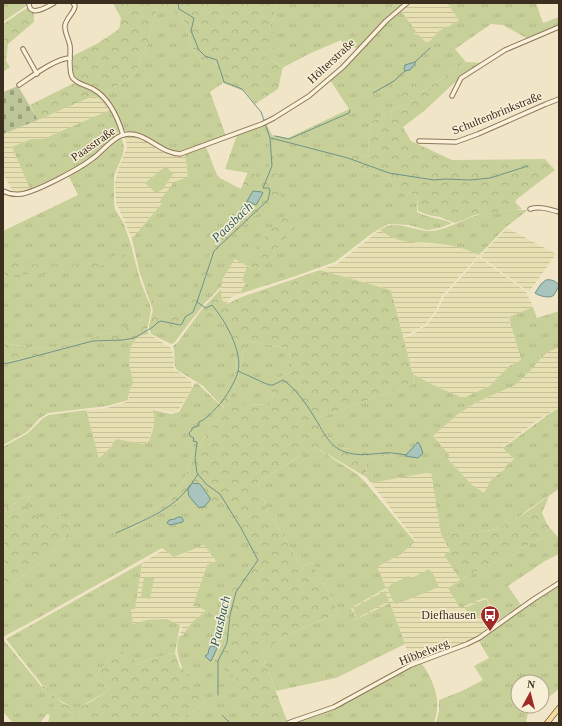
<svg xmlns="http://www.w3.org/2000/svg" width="562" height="726" viewBox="0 0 562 726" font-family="'Times New Roman',serif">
<defs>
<pattern id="farmland-rules" width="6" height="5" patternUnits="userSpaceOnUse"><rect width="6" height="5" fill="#e7e0b3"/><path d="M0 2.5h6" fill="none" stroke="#c7c09a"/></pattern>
<pattern id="grass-tufts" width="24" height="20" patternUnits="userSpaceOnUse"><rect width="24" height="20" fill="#c8d099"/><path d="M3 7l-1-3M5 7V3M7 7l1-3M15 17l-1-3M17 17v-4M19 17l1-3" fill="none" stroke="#adb383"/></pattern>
<pattern id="forest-crowns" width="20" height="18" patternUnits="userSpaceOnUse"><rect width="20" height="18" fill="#c8d099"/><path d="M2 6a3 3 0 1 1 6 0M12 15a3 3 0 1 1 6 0" fill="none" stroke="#adb383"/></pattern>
<pattern id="cemetery-stones" width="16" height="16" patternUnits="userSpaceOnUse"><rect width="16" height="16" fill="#bec599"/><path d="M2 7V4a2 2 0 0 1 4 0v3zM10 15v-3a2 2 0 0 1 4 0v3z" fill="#9ca07c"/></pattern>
</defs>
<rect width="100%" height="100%" fill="#f1e5c7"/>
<!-- farmland -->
<g fill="url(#farmland-rules)">
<path d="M407,3H447L459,20L448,28L447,26L439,31L427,44L418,34L416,35L414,33L416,31L400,10Z"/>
<path d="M93,96L101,99L111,110L43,139H31L12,147L30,189L21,192H13L3,174V134L38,120Z"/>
<path d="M129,135L143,138L161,151L169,155L176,156L185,154L188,177L160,202L162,203L132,239L116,202L115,182L118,170L127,147L125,138L126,136Z"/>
<path d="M507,228L556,254L529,292L480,256Z"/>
<path d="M380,230L387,235L417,243L452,246L468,249L479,255L442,296L436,310L426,324L409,334L403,336L391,290L320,270L337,264Z"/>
<path d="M479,257L526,292L533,307L509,317L521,360L508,367L491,386L463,398L435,386L413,374L403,338L410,336L427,325L438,310L444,297Z"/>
<path d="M235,259L247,266L242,280L246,282L239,294L230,298L227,304L222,300L221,283L223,278Z"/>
<path d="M149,334L171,348L173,355L174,369L191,381L192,388L179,409L175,412H170L154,408L155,419L149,441L144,444L116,439L109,449L99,458L86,410L107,408L129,401V392L133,383L129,362L131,347L135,340L140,336Z"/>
<path d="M559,347V407L536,421L503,447L514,459L504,468L505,469L491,480L484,493L471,484L448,459L433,436L457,415L477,402L515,385L528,373L546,352Z"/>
<path d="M431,471L441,534L450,552L444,555L460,580L448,588L486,597L499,620L472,639L451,649L412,664L390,603L357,619L351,608L386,589L376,567L401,554L416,541L371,483Z"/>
<path d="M204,545L216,561L207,565L193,606H197L207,611L192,622L182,636H180L182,625L177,624H133L131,609H135L142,563L164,549L178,556Z"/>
</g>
<!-- grass -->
<g fill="url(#grass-tufts)">
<path d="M3,3H27L26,6L3,22Z"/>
<path d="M277,3H404L385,20L358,48L344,46L341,40L311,53L282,68L283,67L265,57L271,49L280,48L270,29Z"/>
<path d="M447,3H536L543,23L559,17V26L528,39L503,25L491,24L455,49L466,62L420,93L412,84L405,104L372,121L369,137L368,158L348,151L360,169L376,173L390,179L396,191L417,195V212C428,218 440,218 452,223L440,228L427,230L409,225L388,224L371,234L335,262L290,278L239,294L246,283L242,280L247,266L259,271L282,218L243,264L235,259L223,278L221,287L201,307L175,342L172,344L169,343L151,334L149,327L153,310L139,270L132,239L162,203L159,202L174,182L188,177L185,154L206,147L217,175L220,178L241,189L248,173L225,169L237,135L266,124L272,135L288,138L349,109L330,80L400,10L416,31L414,33L416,35L418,34L427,44L439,31L447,26L448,27L459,20Z"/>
<path d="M162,6L179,14L187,26L190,45L203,63L209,59H214L223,83L210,92L226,136L179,152C162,153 154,138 139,133C134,132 129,133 124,130L115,111L103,94L134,76L148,42L157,9Z"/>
<path d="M110,110L117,123L119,131L116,137L91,158L52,179L30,189L12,147L31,139H43Z"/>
<path d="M119,139H122L124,147L123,154L114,176V203L115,209L124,224L130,242L141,283L150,305L151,310L150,316L120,330L57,347L40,349L3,343V231L78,195L68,175L93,162Z"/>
<path d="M528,210L506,227L479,255C464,247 447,244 430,243C410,242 397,243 380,230C397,218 413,232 431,231C448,230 460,220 475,216C491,211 511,210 528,210Z"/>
<path d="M533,307L537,318L559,311V347L546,353L528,373L515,385L477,402L457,415L433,436L449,455L448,459L471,484L484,493L491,480L505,469L504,468L514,459L503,448L549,414L559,408V489L529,509L514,521L497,529L466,534H441L431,472L371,483L366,477L367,459L398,453L339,448L331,442L315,419L415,383L413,374L435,386L463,398L490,386L508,367L521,360L509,317Z"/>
<path d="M202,309L218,314C228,330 239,350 236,370C234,381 224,393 219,403L203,386L177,370C172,363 176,354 173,346L178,342Z"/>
<path d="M135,340L131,347L129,362L133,383L129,392L128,400L107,406L48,413L40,418L27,432L3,445V363L93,342Z"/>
<path d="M246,341L288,348L291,359V372L278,378L277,383H267L249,376L252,383L274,393L270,405L247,404L231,408L228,400L236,384Z"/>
<path d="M195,383L198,384L219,404L224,408L213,427L193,452L184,480L172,497L129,525L131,529L185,498L221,499L257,559L222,603L225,636L213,662L235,677L250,705L240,721L243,723H175L205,703C192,683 171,661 179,636H182L192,622L206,611L197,606H193L207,565L216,561L204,545L174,557L162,548L40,617L3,637V592L50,554L64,539L70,521L61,516L47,526L24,505L30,496L26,497L25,496L3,511V447L28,433L43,418L49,415L86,410L99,458L109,449L116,439L144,444L149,441C153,430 156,422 153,410L171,414L179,412Z"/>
<path d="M315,447L357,474L366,483L415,542L401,554L377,567L386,588L351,608L357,619L390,603L405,644L336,678L276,691L261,652L291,633L339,613L312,562L302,567L268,512L258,482Z"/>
<path d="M554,533L559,538V554L545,561L508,586L521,605L499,620L486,597L460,608L448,588L460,580L520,549Z"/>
<path d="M142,563L135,609H131L133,624L147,620L166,619L180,625L175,653L150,659L138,665L111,652L108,661L95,675L110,690L78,708L71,707L56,698L46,687L43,686L6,639Z"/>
<path d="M559,585V689L542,702V682H518V706H536L528,713L526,723H436L439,711V700L462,691L483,680L474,666L489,658L478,640Z"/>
<path d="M3,639L53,701L54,706L78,715L85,723H48L50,715L47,714L40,723H13L3,712Z"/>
<path d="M421,663C425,667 427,672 430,677C437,692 440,706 434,723H292L342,704Z"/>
</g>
<!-- forest -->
<g fill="url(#forest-crowns)" fill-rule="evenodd">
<path d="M113,3H277L270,29L283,44L280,48L271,49L265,57L283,67L278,89L255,104L246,92L223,83L214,59H209L203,63L190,45L187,26L179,14L162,7L157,9L148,42L134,76L103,94L96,88L77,81L73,74V56L100,42L119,29L121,18Z"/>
<path d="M27,8L34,13V22L8,44L6,61L10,67L3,72V24Z"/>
<path d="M466,62L483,63L461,75L459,80L453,84L424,111L403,127L411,141L452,160L545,159L555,170L517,199L515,202L522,209L475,215L455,223L440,217L428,215L418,211L417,195L395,191L390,179L376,173L360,169L344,161L348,151L368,158L369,137L372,121L405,104L399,93L412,84L420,93Z"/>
<path d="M74,83L96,93L108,106H106L101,99L93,96L38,120L30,105Z"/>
<path d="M266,124L272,135L277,182L281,196L270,212C253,211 241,228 228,239L227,243L219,251L212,265L198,302L203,306L193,318L189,317L180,328C163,326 165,308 149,331V327L153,310L139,270C147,281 151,301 159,309C169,319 184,319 191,308V300L199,284L206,261L212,249L223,237L231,231L237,224L233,220L246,200L247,191L241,189L248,172L263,177L269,174V146L264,125Z"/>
<path d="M282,217L297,225L258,271L243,264Z"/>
<path d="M132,246V249C114,270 64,273 36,274C30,274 23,274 17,275C13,275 8,278 3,280V259L9,261L20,264L78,265L89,261L100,262L108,259Z"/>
<path d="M320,270L391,290L415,383L315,419L331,442L339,448L400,453L367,459L366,477L315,447L258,482L268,512L302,567L312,562L339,613L291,633L261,652L287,721L278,723H243L240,721L249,705L235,677L213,663L225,636L222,603L256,559L221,499L199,514L185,498L130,529L129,525L172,497L184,480L193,452L213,427L224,407L219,403C224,393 233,381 236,370C239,351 228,330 218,314L202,309L221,289L222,300L227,304L239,298ZM246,341L288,348L291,359V372L278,378L277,383H267L249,376L251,383L274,393L270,405L247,404L231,407L228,400L236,384Z"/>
<path d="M150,316L147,330L149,334L140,336L135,340L93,342L3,363V343L40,349L57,347L120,330Z"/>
<path d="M30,495L25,505L47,526L61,515L70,521L64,539L50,554L3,592V511L25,496L26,497Z"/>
<path d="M549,496L542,513L547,524L554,533L520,549L460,580L444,555L450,551L441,534H466L497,529L514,521Z"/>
<path d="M120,651L131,656L138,665L150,659L175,653L180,668L183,669L205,703L175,723H85L78,715L54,706L53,701L41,686C48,687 50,692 55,697C76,717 89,702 110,690L95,675L108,661L111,652Z"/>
</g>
<!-- cemetery -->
<path fill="url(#cemetery-stones)" d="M18,86L38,120L3,134V92Z"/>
<!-- pitch -->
<g fill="#c8d099">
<path d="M166,166L173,174L163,189L156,193L145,183Z"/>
<path d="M429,569L433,574L439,587L397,604L394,603L388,589L390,585L408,576L412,578Z"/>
<path d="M144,577L154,578L150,599L141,597Z"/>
<path d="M385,591L389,601L357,618L353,608Z"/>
<path d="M486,599L492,611L472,619L465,608Z"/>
</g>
<!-- water -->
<g fill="#a8c4bd" stroke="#6e938b">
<path d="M415,62V64L410,70L405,71L404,69L405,65Z"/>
<path d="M253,191L262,192L263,193L256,205L247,201Z"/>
<path d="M245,203L250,206L251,209L239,219L237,216Z"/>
<path d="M546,280C551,279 556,281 559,285C558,288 556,292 554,295C550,299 539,296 535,293L541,284Z"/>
<path d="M418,442L420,445L423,453L418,458L405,456Z"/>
<path d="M192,483L200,484L210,498V500L205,506L199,508L189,496L188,490Z"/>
<path d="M178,517H181L183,519V522L170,525L167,523L169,520L175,519Z"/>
<path d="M211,646L217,647V648L211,661L209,660L205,656L208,654L209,649Z"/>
</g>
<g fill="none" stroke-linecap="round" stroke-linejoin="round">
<!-- stream -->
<g stroke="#6e938b" stroke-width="1">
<path d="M178,3L179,9L194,18L191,31L199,50L205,56L217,60L224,82L242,89L261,112L264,120"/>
<path d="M415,62L430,48"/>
<path d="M373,93L394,81L405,71"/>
<path d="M275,136L289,139L349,113L350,110"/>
<path d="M271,138L348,158L389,173L434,180L445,179L470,180L490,178L528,166"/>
<path d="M3,364L13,362L93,341L123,340L134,338L153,327L157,323L161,321L180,325L182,324L185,317L193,312L197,302"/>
<path d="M238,371L269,385H273L283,380C295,388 305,402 313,415C323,430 329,449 349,453C360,456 371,454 383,453C391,452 399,454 407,455"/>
<path d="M192,483L198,474"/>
<path d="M116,533C142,521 174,510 190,485"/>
<path d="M218,695V661L227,643L230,615L236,592L258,560L241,528L220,494L206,484L197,473L195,459L197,442L193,441L194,438L190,436L189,433L192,430V428L198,426L199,422C207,419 214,410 220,404C226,397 235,382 238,372C243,352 225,320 212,305L206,308L197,302L214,251L268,200L270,191L269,188H263L272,166L270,138L265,123"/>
<path d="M222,715L230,723"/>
</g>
<!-- minor casing -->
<g stroke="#8e775b" stroke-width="5.5">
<g id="minor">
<path d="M29,3C29,18 47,7 54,3"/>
<path d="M73,3L75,6C74,13 67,17 65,25C64,32 69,39 70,46C71,55 68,68 72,77C76,84 86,85 93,89C109,98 118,118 123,135"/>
<path d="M23,49L37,74"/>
<path d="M19,85C31,77 56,58 70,58"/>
<path d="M452,96L461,78L505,50L559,27"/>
<path d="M419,141L456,142L478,134L546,104L559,99"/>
<path d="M3,191C9,194 14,195 21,194C36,192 79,169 92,159C101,153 113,137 123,135C145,129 158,153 180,154L262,124L274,118L309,96L343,67L386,21L407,3"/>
<path d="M530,209C540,206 549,209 559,212"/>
<path d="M288,723L334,707L411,665L467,644L479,638L534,599L559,583"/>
</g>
</g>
<!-- major casing -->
<g stroke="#5b452f" stroke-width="6">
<path id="major" d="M547,723L559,708"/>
</g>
<!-- minor -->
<use href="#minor" stroke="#fbf2db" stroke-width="3.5"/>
<!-- major -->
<use href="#major" stroke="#f5dc9e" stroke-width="4.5"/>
</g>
<!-- icons -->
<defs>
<g id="bus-pin" transform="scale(1)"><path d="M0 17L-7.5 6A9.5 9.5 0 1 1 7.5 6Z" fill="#a02a28" stroke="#f8efd7"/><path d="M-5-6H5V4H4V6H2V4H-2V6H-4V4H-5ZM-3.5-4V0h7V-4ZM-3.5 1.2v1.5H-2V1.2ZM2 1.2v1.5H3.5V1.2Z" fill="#fff"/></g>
</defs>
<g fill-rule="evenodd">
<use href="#bus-pin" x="490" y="615"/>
</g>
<g text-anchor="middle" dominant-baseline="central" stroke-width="3" stroke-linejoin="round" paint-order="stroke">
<!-- street labels -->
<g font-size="12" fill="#3d2f1f" stroke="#f8efd7">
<text transform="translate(331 61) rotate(-43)">Hölterstraße</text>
<text transform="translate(497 113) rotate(-22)">Schultenbrinkstraße</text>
<text transform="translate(93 144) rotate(-35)">Paasstraße</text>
<text transform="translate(424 652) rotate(-22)">Hibbelweg</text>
</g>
<!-- poi labels -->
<g font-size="12" fill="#3d2f1f" stroke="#f8efd7" text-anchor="end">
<text x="476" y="615">Diefhausen</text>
</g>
<!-- water labels -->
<g font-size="13" font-style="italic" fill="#2e5d5c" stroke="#f8efd7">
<text transform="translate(232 222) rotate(-44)">Paasbach</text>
<text transform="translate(220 621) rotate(-77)">Paasbach</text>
</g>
</g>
<!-- border -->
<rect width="562" height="726" fill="none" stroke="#3d2f1f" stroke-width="8"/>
<!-- north arrow -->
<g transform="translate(530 694) rotate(7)"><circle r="19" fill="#f8efd7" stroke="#ada28d"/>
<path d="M0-3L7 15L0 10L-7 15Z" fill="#a02a28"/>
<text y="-6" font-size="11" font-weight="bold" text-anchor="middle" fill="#3d2f1f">N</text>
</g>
</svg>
